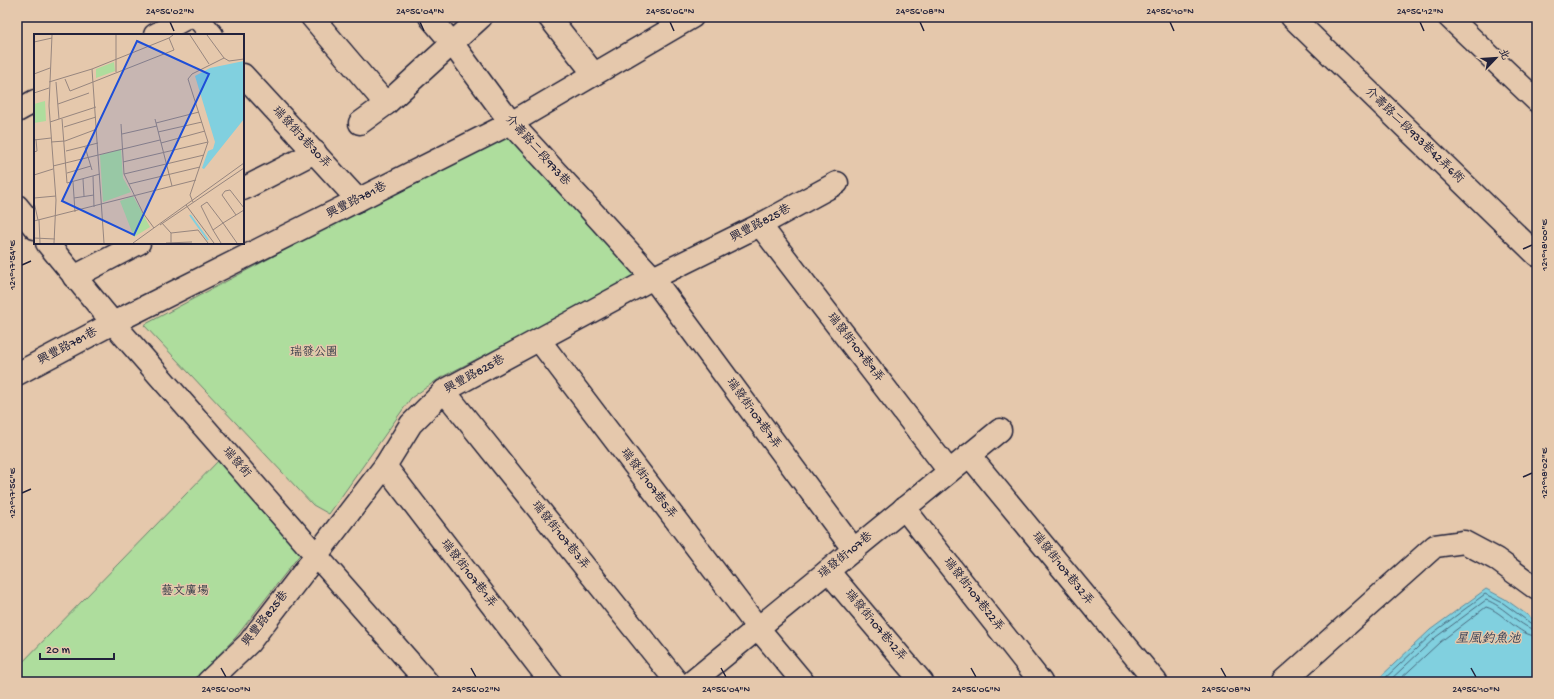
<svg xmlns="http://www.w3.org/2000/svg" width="1554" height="699" viewBox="0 0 1554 699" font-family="'Gochi Hand','LXGW WenKai TC',sans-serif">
<rect width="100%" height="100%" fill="#e5c8ac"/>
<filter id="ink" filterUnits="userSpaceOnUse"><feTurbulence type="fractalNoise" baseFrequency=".025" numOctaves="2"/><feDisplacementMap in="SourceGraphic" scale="8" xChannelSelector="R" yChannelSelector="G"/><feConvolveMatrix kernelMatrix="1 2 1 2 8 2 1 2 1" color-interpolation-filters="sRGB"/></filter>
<g filter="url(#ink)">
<!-- green -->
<g fill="#aedd9d" stroke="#68806c">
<path d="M507,132L636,277L440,378L411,398L329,514L313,505L144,325Z"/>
<path d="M220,459L305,548L236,637L208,666L198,682H17V668Z"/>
</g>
<!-- water -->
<path fill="#81d0df" stroke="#5b8a9d" d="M1486,589L1505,599L1537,622V682H1375L1430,630Z"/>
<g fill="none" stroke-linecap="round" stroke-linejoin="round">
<!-- shore -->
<g stroke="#48687d" stroke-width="1">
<path d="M1381,682L1433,633L1485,594L1503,603L1533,625H1537"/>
<path d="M1388,682L1436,637L1486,600C1503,605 1523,630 1537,630"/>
<path d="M1397,682L1440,642L1486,607C1504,612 1518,636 1537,636"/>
</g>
<!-- minor casing -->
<g stroke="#22223b" stroke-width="25">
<g id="minor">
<path d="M197,17L212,35"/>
<path d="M312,17L386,104"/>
<path d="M430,17L452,43L511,123L653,278L854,550"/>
<path d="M549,17L594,74"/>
<path d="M1292,17L1537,255"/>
<path d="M1449,17L1537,101"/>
<path d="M155,35L188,17"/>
<path d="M243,75L358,200"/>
<path d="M17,111L35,101"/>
<path d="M360,123L386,104L481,17"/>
<path d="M243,189L315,152"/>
<path d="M17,206L35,228"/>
<path d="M760,225L949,471"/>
<path d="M47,243L113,323L427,682"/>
<path d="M74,277L139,243"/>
<path d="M539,340L758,628L803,682"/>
<path d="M17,374L113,323L511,123L692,17"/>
<path d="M444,391L677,682"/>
<path d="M969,455L1156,682"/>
<path d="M385,466L551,682"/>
<path d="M904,508L1041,682"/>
<path d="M828,571L922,682"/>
<path d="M208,682L249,643L385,466L411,424L444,391L653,278L760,225L837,183"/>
<path d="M692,682L1000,430"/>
<path d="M1283,682L1435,546L1464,542L1496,559L1537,589"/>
</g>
</g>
<!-- minor -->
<use href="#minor" stroke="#e5c8ac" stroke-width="22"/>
</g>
</g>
<!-- ticks -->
<path fill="none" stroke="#22223b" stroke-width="1.5" d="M170,22L174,31M420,22L424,31M670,22L674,31M920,22L924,31M1170,22L1174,31M1420,22L1424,31M1523,249L1532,245M22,265L31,261M1523,477L1532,473M22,493L31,489M221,668L226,677M471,668L476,677M721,668L726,677M971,668L976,677M1221,668L1226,677M1471,668L1476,677"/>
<g text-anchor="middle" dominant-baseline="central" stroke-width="3" stroke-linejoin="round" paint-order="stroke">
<!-- street labels -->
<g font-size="12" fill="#22223b" stroke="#e5c8ac">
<text transform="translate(1414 136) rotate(44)">介壽路二段933巷42弄6衖</text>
<text transform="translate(301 138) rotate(47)">瑞發街3巷30弄</text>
<text transform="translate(537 151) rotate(48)">介壽路二段973巷</text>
<text transform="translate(357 201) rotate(-27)">興豐路781巷</text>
<text transform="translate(761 224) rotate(-28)">興豐路825巷</text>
<text transform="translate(68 347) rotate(-28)">興豐路781巷</text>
<text transform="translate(855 348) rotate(52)">瑞發街107巷9弄</text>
<text transform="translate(475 375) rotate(-29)">興豐路825巷</text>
<text transform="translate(753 414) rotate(54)">瑞發街107巷7弄</text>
<text transform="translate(236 463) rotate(49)">瑞發街</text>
<text transform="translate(648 484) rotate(53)">瑞發街107巷5弄</text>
<text transform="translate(560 536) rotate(51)">瑞發街107巷3弄</text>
<text transform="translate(846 556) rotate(-39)">瑞發街107巷</text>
<text transform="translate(1062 569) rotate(51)">瑞發街107巷32弄</text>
<text transform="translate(468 574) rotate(52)">瑞發街107巷1弄</text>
<text transform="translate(973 595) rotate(52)">瑞發街107巷22弄</text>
<text transform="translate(266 619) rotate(-52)">興豐路825巷</text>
<text transform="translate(875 626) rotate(50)">瑞發街107巷12弄</text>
</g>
<!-- park labels -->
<g font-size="12" fill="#373e4a" stroke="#e5c8ac">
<text x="314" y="353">瑞發公園</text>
<text x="185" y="592">藝文廣場</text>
</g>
<!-- water labels -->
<g font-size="13" font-style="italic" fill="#303c54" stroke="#e5c8ac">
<text x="1488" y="639">星風釣魚池</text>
</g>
</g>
<!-- overview -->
<g transform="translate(34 34)">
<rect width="210" height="210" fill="#e5c8ac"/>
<path d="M80,28L81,37L62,44V35ZM11,67L12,87L0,89V70ZM87,115L89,144L97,158L69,168L66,121ZM99,162L116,193L100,203L86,167Z" fill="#aedd9d"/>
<path d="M210,27V85L170,135L168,134L174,117L179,115L181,108L161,42L176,34Z" fill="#81d0df"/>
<path fill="none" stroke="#81d0df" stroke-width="2" d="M156,181L174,206"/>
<path fill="none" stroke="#97867f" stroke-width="1" d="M18,1L15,72L22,166L20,209M82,1V38M156,1L175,30M0,8L18,4M190,24L195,27L210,25M58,35L70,209M0,40L16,34M31,45L36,57L59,48L140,16L135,4M15,48L58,35L135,4L139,1M22,48L25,85M0,59L15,54M24,70L55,59M28,85L33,149L66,140M121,85L138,152M16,88L62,73M122,89L165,78M87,90L90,140L109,179L120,194M30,93L62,83M124,98L168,88M88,100L123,92M0,106L17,104M17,108L31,107L63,95M127,109L171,97M51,113L58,136M32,117L64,109M0,118L3,117L2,105M89,128L174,108M19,132L126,106M33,139L57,132M90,140L170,121M0,141L19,135M59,142L60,173M49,145L50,162M39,148L41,178M95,150L166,133M191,157L188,161L202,181M191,157L196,156L210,174M0,164L22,162M40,164L60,161M0,168L4,186M159,168L156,161L174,108L154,45L158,40L190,24L173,1M152,171L180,209M5,186L6,209M0,187L162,146M127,188L137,199V209M126,191L210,134M179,196L187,209M137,199L164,196L174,209M0,204L21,205M99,209L210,129M132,209L158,208M203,209L189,189L173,168L167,172L179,196L189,189L202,181L210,176"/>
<path fill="#1d4ed8" fill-opacity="0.15" stroke="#1d4ed8" stroke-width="2" d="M103,7L175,40L100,201L28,167Z"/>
<rect width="210" height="210" fill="none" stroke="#22223b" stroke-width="2"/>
</g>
<!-- margin -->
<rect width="1554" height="699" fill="none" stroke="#e5c8ac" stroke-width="44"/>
<!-- north arrow -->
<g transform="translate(1496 58) rotate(65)" stroke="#e5c8ac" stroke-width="3" paint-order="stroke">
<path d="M0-3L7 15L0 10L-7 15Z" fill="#22223b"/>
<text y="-6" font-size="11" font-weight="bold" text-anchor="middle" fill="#22223b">北</text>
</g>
<!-- scale -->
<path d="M40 653v6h74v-6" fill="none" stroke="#22223b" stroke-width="2"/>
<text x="46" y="653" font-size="12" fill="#22223b" stroke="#e5c8ac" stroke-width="3" paint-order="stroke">20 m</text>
<rect x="22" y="22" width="1510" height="655" fill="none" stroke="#22223b" stroke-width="1.5"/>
<g font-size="10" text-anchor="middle" fill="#22223b">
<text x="170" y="14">24°56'02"N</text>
<text x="420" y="14">24°56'04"N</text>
<text x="670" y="14">24°56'06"N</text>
<text x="920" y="14">24°56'08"N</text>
<text x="1170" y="14">24°56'10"N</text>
<text x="1420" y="14">24°56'12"N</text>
<text transform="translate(1543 245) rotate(-90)" y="4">121°18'00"E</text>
<text transform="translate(11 265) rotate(-90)" y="4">121°17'54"E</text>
<text transform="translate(1543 473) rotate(-90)" y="4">121°18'02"E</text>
<text transform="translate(11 493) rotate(-90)" y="4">121°17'56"E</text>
<text x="226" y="692">24°56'00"N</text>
<text x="476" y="692">24°56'02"N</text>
<text x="726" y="692">24°56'04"N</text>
<text x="976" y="692">24°56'06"N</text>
<text x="1226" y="692">24°56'08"N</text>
<text x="1476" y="692">24°56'10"N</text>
</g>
</svg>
